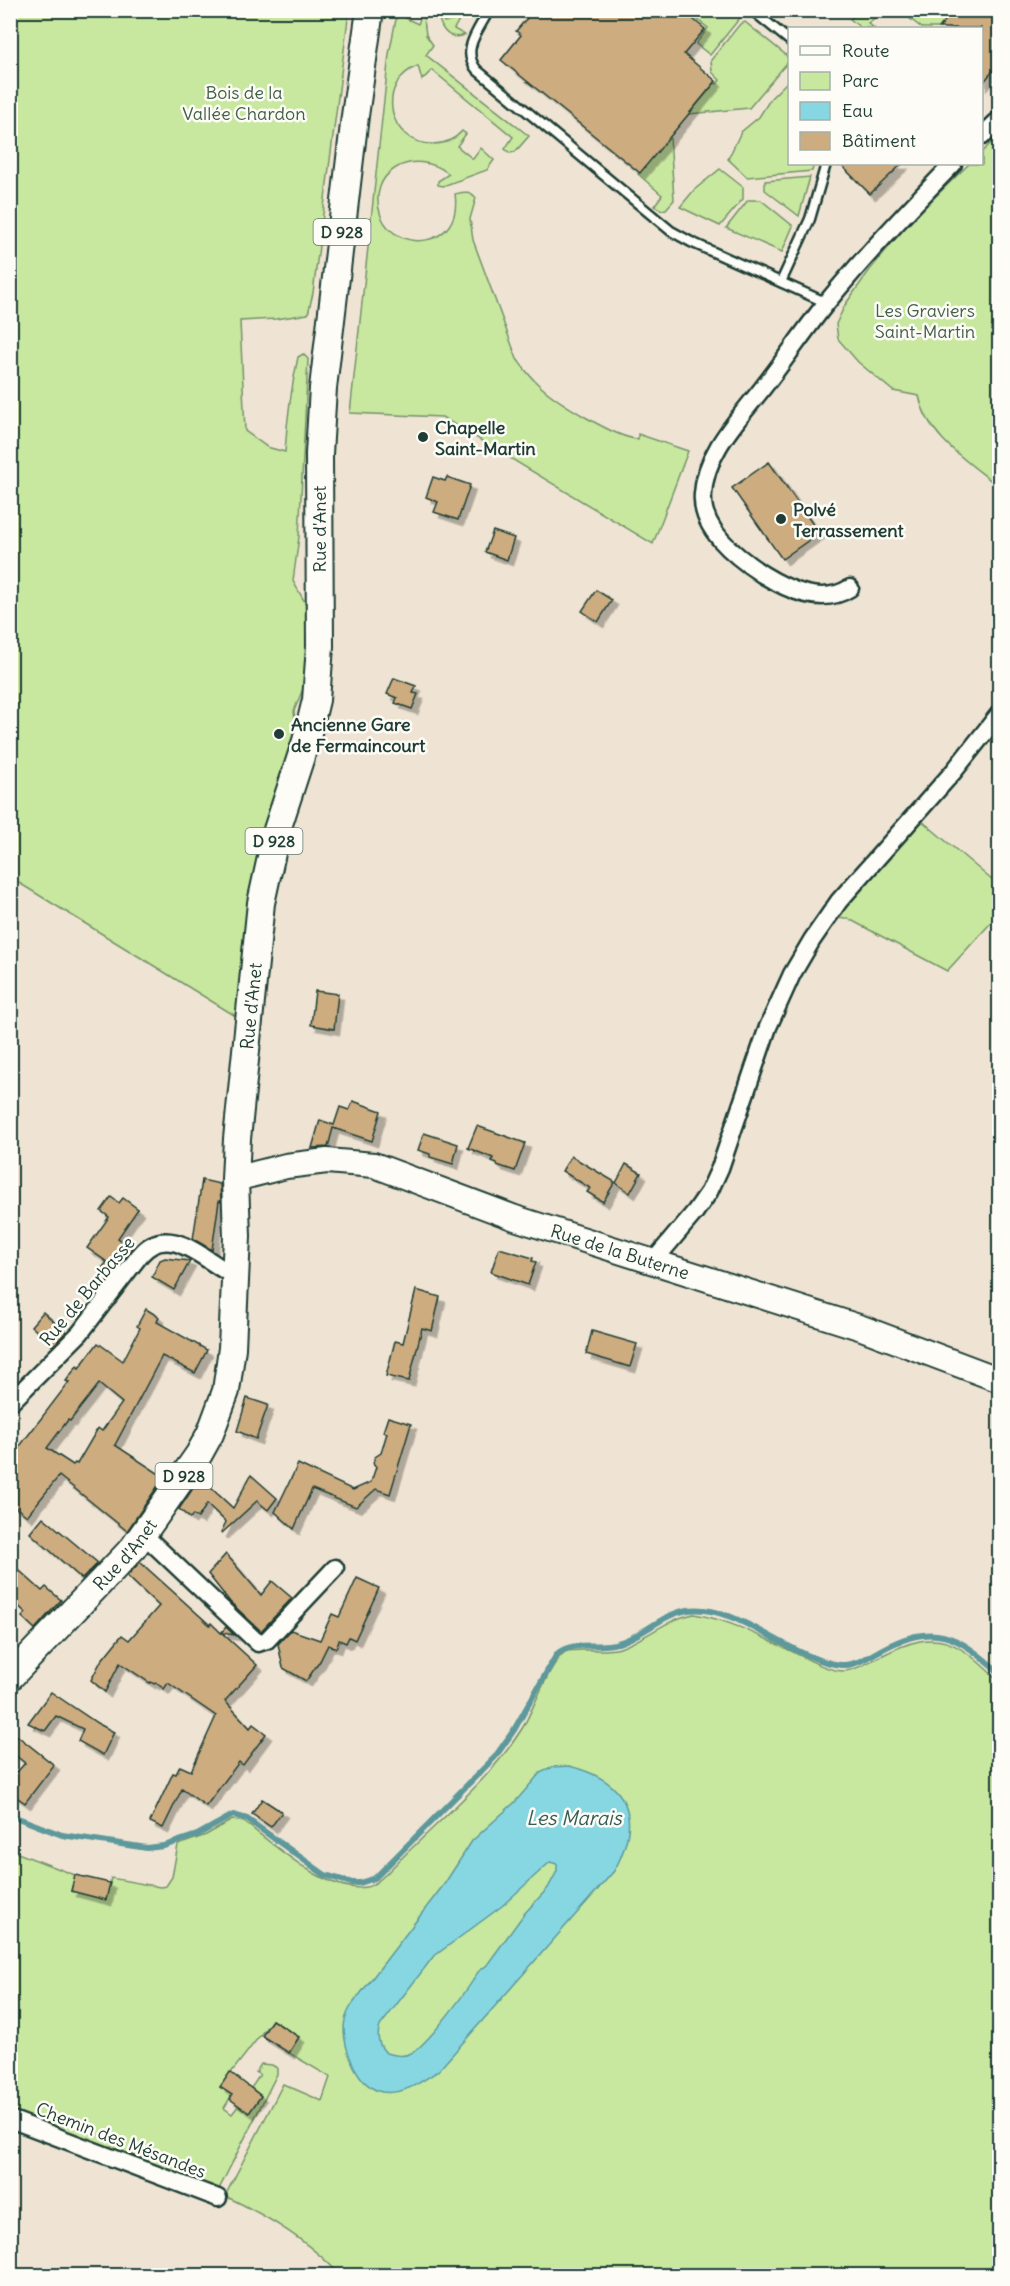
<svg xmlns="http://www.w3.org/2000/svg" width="1010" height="2286" viewBox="0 0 1010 2286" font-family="Delius,sans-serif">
<defs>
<filter id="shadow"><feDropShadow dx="5.5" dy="5.5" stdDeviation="0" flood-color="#0004"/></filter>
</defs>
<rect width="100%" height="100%" fill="#efe4d3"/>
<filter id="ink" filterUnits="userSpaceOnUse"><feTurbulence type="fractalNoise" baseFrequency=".0167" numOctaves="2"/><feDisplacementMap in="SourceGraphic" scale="12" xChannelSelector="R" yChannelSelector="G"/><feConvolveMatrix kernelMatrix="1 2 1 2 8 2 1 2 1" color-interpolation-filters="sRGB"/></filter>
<g filter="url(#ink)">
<!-- green -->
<g fill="#c8e79f" stroke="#74926a" stroke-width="1.5">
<path d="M14,10L349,11L313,293L308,314L276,319L240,321L245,431L267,447L285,452C287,419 291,389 298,357L303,354L308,359L299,537L293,581L307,606V679L294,711L296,729L242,1020L11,878L10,19Z"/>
<path d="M862,10H884V11L868,23L874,28H861L850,19Z"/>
<path d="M423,11L426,35L433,45L426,55L529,136L515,152L510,153L505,149L513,137L432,70L422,80L418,66C375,82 388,145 433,144C445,144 454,140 462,131L466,134L457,146L473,159L481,148L494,160L487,170L443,186L438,185V181L449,174C414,146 365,172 381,216C396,254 463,249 455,194C464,192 470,190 476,198L470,219L473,240L517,359C524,368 530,377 538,384C554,400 617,439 638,439V434L688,451L653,544L442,417L350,413L389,54L397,14L418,24Z"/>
<path d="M438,11L444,22L452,21L460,11H464L454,29L465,35C446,42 439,26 438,11Z"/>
<path d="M741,11L744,13L710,55L696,44L708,28L686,11Z"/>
<path d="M900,11H954L939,28H922Z"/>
<path d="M745,22L786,55L789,60L787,63L749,108L689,114L715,83L717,84L720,80L712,72L711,60L740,24Z"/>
<path d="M789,80L790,164H814L812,171L747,177L728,159L741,132L759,117L771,98Z"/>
<path d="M999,135V487C969,462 927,437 919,396L893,391L858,362L838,339L836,324L845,305L869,271L910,221L969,164H982V152Z"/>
<path d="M670,136L674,200L666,209L662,210L654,206L662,195L638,174Z"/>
<path d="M720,169L743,187V199L720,226L680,207L694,190Z"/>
<path d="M810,177L799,216L765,190V181Z"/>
<path d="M748,200H761L793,226L782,252L726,228Z"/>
<path d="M921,820L999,886V914L947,971L849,919L836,918L852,893Z"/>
<path d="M694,1614C731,1620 764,1638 797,1654C811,1661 829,1671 845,1671C858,1670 871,1660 883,1655C939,1626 957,1641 999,1681V2275H340C308,2240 268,2216 225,2196L283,2084L322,2101L330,2077L289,2053L299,2037L272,2020L220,2087L232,2095L224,2108L232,2114L239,2105L249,2113L261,2096L251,2088L260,2075L256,2072L261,2064L272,2065L277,2068V2074L218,2191L11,2112L10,1850L75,1875L71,1891L105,1899L111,1878L160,1887L166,1886L172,1877L178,1845L206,1835L232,1820L244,1822C274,1844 326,1894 366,1887C374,1886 380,1879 386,1874C431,1826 488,1784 523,1727C532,1712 552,1659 565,1652C574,1647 605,1653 620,1648C646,1639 666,1619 694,1614Z"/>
</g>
<!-- water -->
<path fill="#87d7e2" stroke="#5d999c" stroke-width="1.5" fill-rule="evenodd" d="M569,1766C629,1781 643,1817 614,1871L438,2071C421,2082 404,2095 382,2092C358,2087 344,2050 344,2028C344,2019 347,2013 351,2006L445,1883L472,1841L515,1802L540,1773L553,1767ZM550,1862L557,1864V1871L548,1888L524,1914L487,1965L478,1972C469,1988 425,2049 409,2054C402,2057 394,2055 386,2053C378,2045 376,2037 380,2026L433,1957L502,1906Z"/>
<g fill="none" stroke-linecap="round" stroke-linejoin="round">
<!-- stream -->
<path stroke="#5d999c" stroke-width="6" d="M10,1815L62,1835L147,1848L164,1846L197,1835L233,1815L247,1819L325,1875L352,1883H360L375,1878L495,1757L514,1730L557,1654C573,1640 599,1649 618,1643C643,1636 662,1614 688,1610C737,1603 791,1660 841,1665C854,1666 867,1658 879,1651C934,1621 956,1634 1000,1673"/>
</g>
<!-- building -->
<g fill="#cdac80" stroke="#1f3d34" stroke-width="1.5" fill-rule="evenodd" filter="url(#shadow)">
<path d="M534,10H682L705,29L684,54L716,81L640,173L501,60L521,35L516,31Z"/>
<path d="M954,10H990L999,18V64L981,85V28H939Z"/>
<path d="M840,164H902L870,194Z"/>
<path d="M769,462L819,533L782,559L732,488Z"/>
<path d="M433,477L445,481L447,477L470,485L458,520L434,512L438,502L426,497Z"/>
<path d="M493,531L514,538L507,560L485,552Z"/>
<path d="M596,590L612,600L598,622L582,611Z"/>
<path d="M394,678L416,686L413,693L418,694L412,709L395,703L397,698L387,694Z"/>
<path d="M315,991L338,994L334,1029L311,1025Z"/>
<path d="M353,1101L381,1111L372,1141L333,1128L328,1147L312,1148L320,1120L334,1125L340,1107L349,1110Z"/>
<path d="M477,1126L525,1143L515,1171L497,1165V1163L492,1161L493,1158L468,1148Z"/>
<path d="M424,1133L458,1144L453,1164L430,1157V1154L418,1150Z"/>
<path d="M571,1156L615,1182L603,1202L587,1192L590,1188L562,1171Z"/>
<path d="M626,1164L641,1173L630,1193L616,1183Z"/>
<path d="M202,1180L220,1184L221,1202L219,1201L212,1250L193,1239Z"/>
<path d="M111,1197L119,1203L123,1198L138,1209L118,1238L132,1248L112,1275L102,1268L107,1262L87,1248L109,1217L101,1211Z"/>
<path d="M499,1248L533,1258L532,1261L536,1262L528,1285L491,1272Z"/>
<path d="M165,1258L190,1261L174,1290L152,1277L160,1260Z"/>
<path d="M416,1290L440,1297L432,1331L422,1328L409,1381L386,1376L395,1341L403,1343Z"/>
<path d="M146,1309L159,1317L157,1322L207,1350L195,1373L162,1356L115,1445L164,1477L127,1531L59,1476L27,1516L10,1503V1459L69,1382L66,1381L77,1366L79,1368L98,1343L123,1361L140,1328L137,1326ZM99,1384L122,1403L102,1431L98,1428L77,1464L75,1463L73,1465L47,1448L68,1420L70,1421Z"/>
<path d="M43,1312L66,1332L53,1346L31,1326Z"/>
<path d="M592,1331L637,1344L630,1367L586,1354Z"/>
<path d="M247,1398L268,1405L256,1439L237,1431Z"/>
<path d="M388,1417L411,1424L390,1494L376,1489L356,1507L312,1489L294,1529L275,1512L298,1464L353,1490L371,1482L376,1467L373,1463L375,1457L381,1453L387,1433L383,1432Z"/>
<path d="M251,1475L277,1498L268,1510L257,1501L222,1533L221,1532L226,1522L207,1504L198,1518L193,1515L190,1518L179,1509L200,1478L233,1508Z"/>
<path d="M43,1517L98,1563L82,1579L30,1533Z"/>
<path d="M226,1554L261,1595L272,1581L292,1598L261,1631L230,1602L208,1574Z"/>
<path d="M10,1562L42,1591L46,1587L61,1600L35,1629L22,1617L26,1613L10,1598Z"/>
<path d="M140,1562L210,1625L211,1623L221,1633L226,1627L234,1635L222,1633L257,1665L225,1701L250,1728L253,1724L266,1734L243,1765L239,1762L206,1806L182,1789L163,1828L150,1822L173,1773L176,1774L180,1766L191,1771L216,1716L168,1683L164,1689L156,1683L154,1684L151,1682L150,1683L120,1663L105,1692L91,1680L101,1661L122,1635L129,1640L159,1606L127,1576Z"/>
<path d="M357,1578L379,1588L355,1640L349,1637L346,1643L339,1640L336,1648L328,1645L320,1661L306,1681L283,1668L278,1644L291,1630L320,1640L332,1614L339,1617Z"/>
<path d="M51,1692L97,1723L114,1732L103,1755L78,1741L83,1729L56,1716L45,1731L28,1723Z"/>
<path d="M10,1730L54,1765L25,1803L10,1792V1780L25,1763L10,1751Z"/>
<path d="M262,1799L282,1812L271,1827L252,1814Z"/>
<path d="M75,1875L110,1883L106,1900L71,1891Z"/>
<path d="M272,2020L299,2037L289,2053L262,2036Z"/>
<path d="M230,2072L261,2096L249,2113L230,2099L232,2095L220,2087Z"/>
</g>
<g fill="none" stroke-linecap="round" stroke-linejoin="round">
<!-- lane casing -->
<g stroke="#1f3d34" stroke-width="13">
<g id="lane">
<path d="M489,10C479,30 460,50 477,70L671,231L691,242L827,303"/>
<path d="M752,10L790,41"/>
<path d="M781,282L810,219L826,164"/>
</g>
</g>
<!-- street casing -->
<g stroke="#1f3d34" stroke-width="21">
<g id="street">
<path d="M982,136L1000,119"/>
<path d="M850,588C822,606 788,590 762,574C735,556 700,529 703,494C705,451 741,417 765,385C787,357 806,328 828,301C867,253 910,208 953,164"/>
<path d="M652,1263L695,1212L709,1192L720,1168L768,1027L792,974L812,940L839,901L954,771L1000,713"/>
<path d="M10,1403L80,1333L140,1255C169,1220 205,1262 235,1276"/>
<path d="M143,1534L258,1643L267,1640L335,1568"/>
<path d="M10,2119L218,2198"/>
</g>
</g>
<!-- secondary casing -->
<g stroke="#1f3d34" stroke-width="28">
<g id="secondary">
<path id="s1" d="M235,1179L286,1166L327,1161L374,1165L515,1218L862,1328L1000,1380"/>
</g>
</g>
<!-- primary casing -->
<g stroke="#1f3d34" stroke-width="30">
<g id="primary">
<path id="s2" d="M10,1677L133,1548L199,1454L210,1434L226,1391L232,1348L237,1236L235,1179L237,1139L261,903L277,830L306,741L316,700L320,646L319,454L323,388L355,116L370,10"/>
</g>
</g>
<!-- lane -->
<use href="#lane" stroke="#fdfcf7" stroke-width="8"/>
<!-- street -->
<use href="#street" stroke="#fdfcf7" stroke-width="16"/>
<!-- secondary -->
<use href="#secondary" stroke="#fdfcf7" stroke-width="24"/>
<!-- primary -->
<use href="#primary" stroke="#fdfcf7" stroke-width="26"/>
</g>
</g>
<!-- markers -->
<g fill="#1f3d34" stroke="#fdfcf7" stroke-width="2">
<circle cx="423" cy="437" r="6"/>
<circle cx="781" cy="519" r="6"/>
<circle cx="279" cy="734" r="6"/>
</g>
<g text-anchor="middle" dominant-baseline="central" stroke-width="5" stroke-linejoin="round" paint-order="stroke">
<!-- shield labels -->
<g fill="#fdfcf7" stroke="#62766e" stroke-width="1.5">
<rect x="313.5" y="219" width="57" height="26" rx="4.5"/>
<rect x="245.5" y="828" width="57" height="26" rx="4.5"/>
<rect x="155.5" y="1463" width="57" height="26" rx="4.5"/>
</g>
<g font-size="16" font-weight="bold" fill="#1f3d34">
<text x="342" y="232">D 928</text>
<text x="274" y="841">D 928</text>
<text x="184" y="1476">D 928</text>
</g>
<!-- park labels -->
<g font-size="18" fill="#415f49" stroke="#fdfcf7">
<text x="244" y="92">Bois de la<tspan x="244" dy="21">Vallée Chardon</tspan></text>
<text x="925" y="310">Les Graviers<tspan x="925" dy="21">Saint-Martin</tspan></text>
</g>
<!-- poi labels -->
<g font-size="18" font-weight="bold" fill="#1f3d34" stroke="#fdfcf7" text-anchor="start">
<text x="435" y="427">Chapelle<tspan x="435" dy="21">Saint-Martin</tspan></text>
<text x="793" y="509">Polvé<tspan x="793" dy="21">Terrassement</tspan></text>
<text x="291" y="724">Ancienne Gare<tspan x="291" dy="21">de Fermaincourt</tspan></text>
</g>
<!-- street labels -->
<g font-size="18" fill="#1f3d34" stroke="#fdfcf7">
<text transform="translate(319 529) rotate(-90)">Rue d'Anet</text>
<text stroke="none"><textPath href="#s2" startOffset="748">Rue d'Anet</textPath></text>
<text stroke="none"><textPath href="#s1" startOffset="402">Rue de la Buterne</textPath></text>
<text transform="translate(87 1291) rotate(-50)">Rue de Barbasse</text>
<text stroke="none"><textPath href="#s2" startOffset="168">Rue d'Anet</textPath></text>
<text transform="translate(121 2140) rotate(21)">Chemin des Mésandes</text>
</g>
<!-- water labels -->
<g font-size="20" font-style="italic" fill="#345c57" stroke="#fdfcf7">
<text x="574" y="1817">Les Marais</text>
</g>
</g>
<!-- margin -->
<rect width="1010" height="2286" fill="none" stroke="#fdfcf7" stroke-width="36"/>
<rect x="18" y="18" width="974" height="2250" fill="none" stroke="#1f3d34" stroke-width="2" filter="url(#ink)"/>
<!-- legend -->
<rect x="788" y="27" width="195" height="138" fill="#fdfcf7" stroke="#a4b0a9" stroke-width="1.5"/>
<rect x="800" y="46" width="30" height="9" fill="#fdfcf7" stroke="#a4b0a9" stroke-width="1.5"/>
<text x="842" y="57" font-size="18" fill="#1f3d34">Route</text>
<rect x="800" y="72" width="30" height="18" fill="#c8e79f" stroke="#a4b0a9" stroke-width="1.5"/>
<text x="842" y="87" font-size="18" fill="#1f3d34">Parc</text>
<rect x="800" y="102" width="30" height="18" fill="#87d7e2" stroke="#a4b0a9" stroke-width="1.5"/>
<text x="842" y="117" font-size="18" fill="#1f3d34">Eau</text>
<rect x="800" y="132" width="30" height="18" fill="#cdac80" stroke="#a4b0a9" stroke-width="1.5"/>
<text x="842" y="147" font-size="18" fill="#1f3d34">Bâtiment</text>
</svg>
